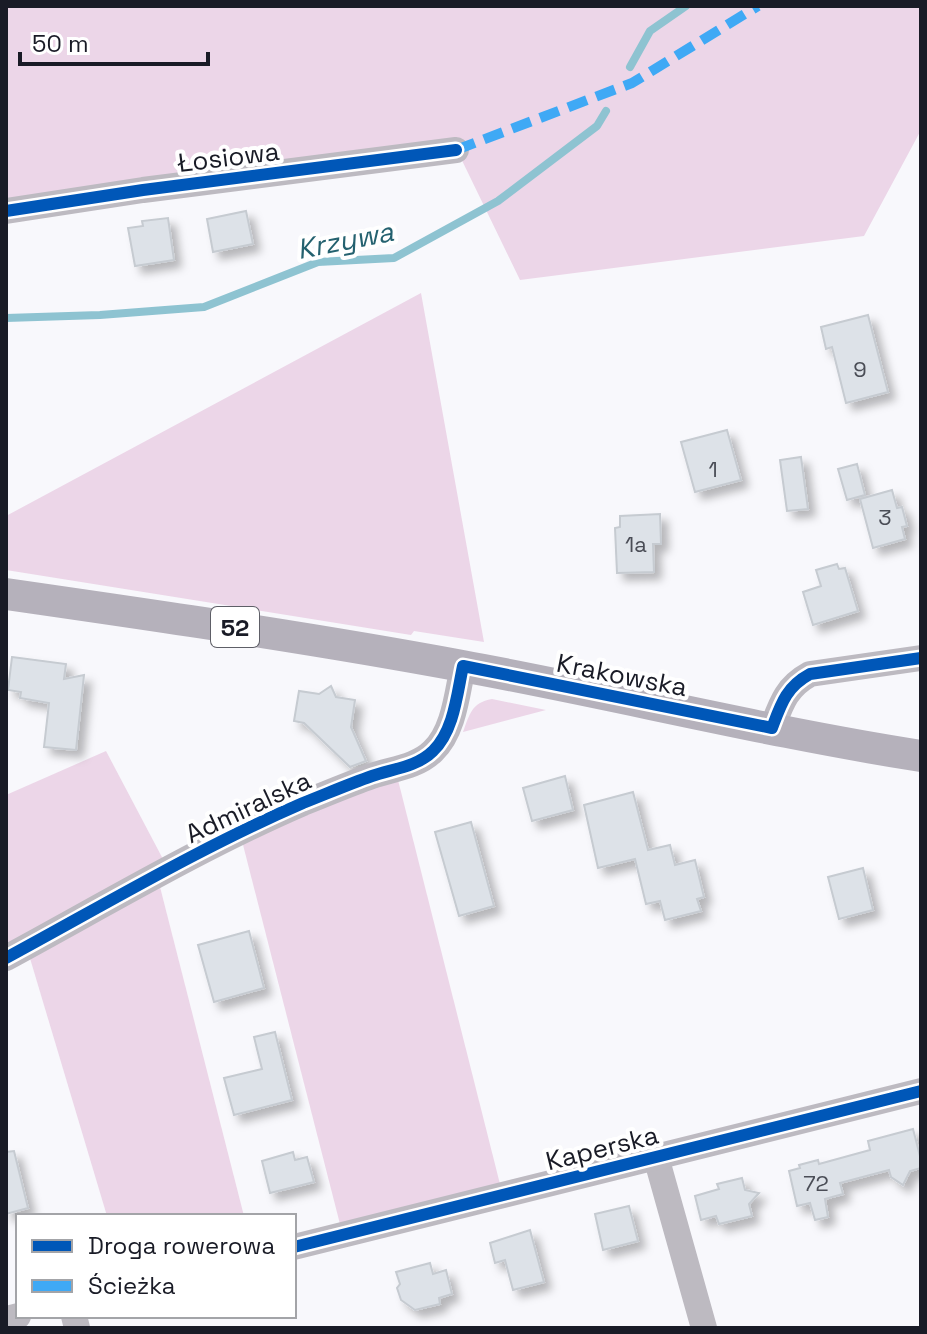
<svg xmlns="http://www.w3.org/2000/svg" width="927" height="1334" viewBox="0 0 927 1334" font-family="'Space Grotesk',sans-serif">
<defs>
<filter id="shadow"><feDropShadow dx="7" dy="7" stdDeviation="4" flood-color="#0004"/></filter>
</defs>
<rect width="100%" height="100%" fill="#f8f8fc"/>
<!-- green -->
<g fill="#ecd6e8">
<path d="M6,6H921V130L864,236L520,280L454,144L271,166L273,150L140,183L6,206Z"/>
<path d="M421,293L484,642L414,631L411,635L6,570V516Z"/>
<path d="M492,699L546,710L463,732C470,714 471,703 492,699Z"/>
<path d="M106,751L164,861L6,949V795Z"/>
<path d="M397,776L501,1188L341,1228L241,837Z"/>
<path d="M159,883L244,1216H107L29,955Z"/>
</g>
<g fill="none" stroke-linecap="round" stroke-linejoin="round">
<!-- stream -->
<g stroke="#8ec3d1" stroke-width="8">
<path d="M630,67L650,31L686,6"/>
<path d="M6,318L100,315L204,307L318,262L394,258L498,201L597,126L606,111"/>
</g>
</g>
<!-- building -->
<g fill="#dde2e8" stroke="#c6cbd1" stroke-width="2" filter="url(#shadow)">
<path d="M246,211L253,244L213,252L207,219Z"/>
<path d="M168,218L174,260L135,266L128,228L143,226L142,221Z"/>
<path d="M868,315L888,392L846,403L832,347L826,349L821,327Z"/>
<path d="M727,430L741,480L695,492L681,442Z"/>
<path d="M801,457L808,509L787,511L780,460Z"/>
<path d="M857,464L865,495L847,500L838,469Z"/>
<path d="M892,490L897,508L902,507L907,526L902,527L905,539L873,548L860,499Z"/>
<path d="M660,514L661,544H653L654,572L617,573L615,528L620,527V516Z"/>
<path d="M837,564L839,569L845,568L858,611L813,625L803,592L821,586L816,570Z"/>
<path d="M12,657L66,664L64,679L84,675L76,750L44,747L49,703L20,698L21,692L8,690Z"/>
<path d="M331,686L336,697L355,700L351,727L366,761L350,767L304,723L294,721L299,691L319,694Z"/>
<path d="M565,776L573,810L532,821L523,788Z"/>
<path d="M633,792L648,850L670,845L675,865L695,860L704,897L697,899L701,911L665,920L660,901L646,904L635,859L598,868L584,805Z"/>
<path d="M471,822L494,906L459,916L435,832Z"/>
<path d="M863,868L873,910L839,919L828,877Z"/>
<path d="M249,931L264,988L214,1002L198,945Z"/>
<path d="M275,1032L292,1100L234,1115L224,1078L262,1069L254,1037Z"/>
<path d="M913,1129L921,1160V1168L910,1171L903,1185L891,1177L889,1170L840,1183L843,1194L825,1199L828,1217L815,1220L810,1203L797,1206L789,1171L800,1168L799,1165L818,1160L819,1164L870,1150L868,1141Z"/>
<path d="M14,1151L28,1208L6,1214V1152Z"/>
<path d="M293,1152L295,1160L307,1157L314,1182L270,1193L262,1161Z"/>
<path d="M742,1178L745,1190L759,1193L749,1204L752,1216L719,1224L716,1216L701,1220L695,1196L719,1189L717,1184Z"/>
<path d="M629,1206L638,1241L603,1250L595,1214Z"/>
<path d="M530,1230L544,1282L513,1290L505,1260L495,1263L490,1243Z"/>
<path d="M430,1263L433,1274L446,1270L452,1294L439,1298L440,1304L415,1310L401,1300L397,1288L400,1284L396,1272Z"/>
</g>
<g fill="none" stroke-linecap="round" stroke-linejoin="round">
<!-- minor -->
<g stroke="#bdbac1" stroke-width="26">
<path d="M6,211L143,190L456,150"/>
<path d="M772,728C781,704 786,687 810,674L921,658"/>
<path d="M6,958C104,905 201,847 303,803C326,794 349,784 372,776C392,769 417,767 433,751C454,731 457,694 463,666"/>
<path d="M656,1157L704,1328"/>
<path d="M294,1247L921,1091"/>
<path d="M74,1316L77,1328"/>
<path d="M6,1319L18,1316"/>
</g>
<!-- major -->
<path stroke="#b5b1bb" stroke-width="32" d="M6,594C159,616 311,638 462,666C615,694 767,732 921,756"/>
<!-- quiet -->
<path stroke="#3fa9f5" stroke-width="10" stroke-dasharray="20 10" stroke-linecap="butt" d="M456,150L632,83L758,6"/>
<!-- cycleway casing -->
<g stroke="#fff" stroke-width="17">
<g id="cycleway">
<path d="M6,211L143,190L456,150"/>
<path d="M6,958C104,905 201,847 303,803C326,794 349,784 372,776C392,769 417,767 433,751C454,731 457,694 463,666L772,728C781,704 786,687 810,674L921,658"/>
<path d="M294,1247L921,1091"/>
</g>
</g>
<!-- cycleway -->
<use href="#cycleway" stroke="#0057b8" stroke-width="12"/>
</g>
<g text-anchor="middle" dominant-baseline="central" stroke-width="8" stroke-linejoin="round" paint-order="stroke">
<!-- number labels -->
<g font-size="22" fill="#4a4d56">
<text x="860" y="369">9</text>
<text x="713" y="469">1</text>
<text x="885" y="517">3</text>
<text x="636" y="544">1a</text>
<text x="816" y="1183">72</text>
</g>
<!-- shield labels -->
<rect fill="#fff" stroke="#5e5f67" stroke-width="2" x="211" y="607" width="48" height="40" rx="6"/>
<g font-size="24" font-weight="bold" fill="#191b26">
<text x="235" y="627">52</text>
</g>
<!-- street labels -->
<g font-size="26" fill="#191b26" stroke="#fff">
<text transform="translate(228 157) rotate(-7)">Łosiowa</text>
<text transform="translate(622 675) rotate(11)">Krakowska</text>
<text transform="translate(248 807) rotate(-25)">Admiralska</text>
<text transform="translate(602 1148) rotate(-14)">Kaperska</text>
</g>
<!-- water labels -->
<g font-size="28" font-style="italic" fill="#24616f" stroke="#fff">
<text transform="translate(345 240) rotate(-11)">Krzywa</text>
</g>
</g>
<!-- border -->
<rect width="927" height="1334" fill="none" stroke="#191b26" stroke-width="16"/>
<!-- legend -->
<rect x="16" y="1214" width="280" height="104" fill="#ffffff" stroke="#a3a4a8" stroke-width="2"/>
<rect x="32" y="1240" width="40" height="12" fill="#0057b8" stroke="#a3a4a8" stroke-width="2"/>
<text x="88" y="1254" font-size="24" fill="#191b26">Droga rowerowa</text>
<rect x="32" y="1280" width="40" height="12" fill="#3fa9f5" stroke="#a3a4a8" stroke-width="2"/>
<text x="88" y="1294" font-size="24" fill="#191b26">Ścieżka</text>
<!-- scale -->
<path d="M20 52v12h188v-12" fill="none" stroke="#191b26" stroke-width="4"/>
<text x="32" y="52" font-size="24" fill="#191b26" stroke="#ffffff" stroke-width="6" paint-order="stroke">50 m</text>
</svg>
